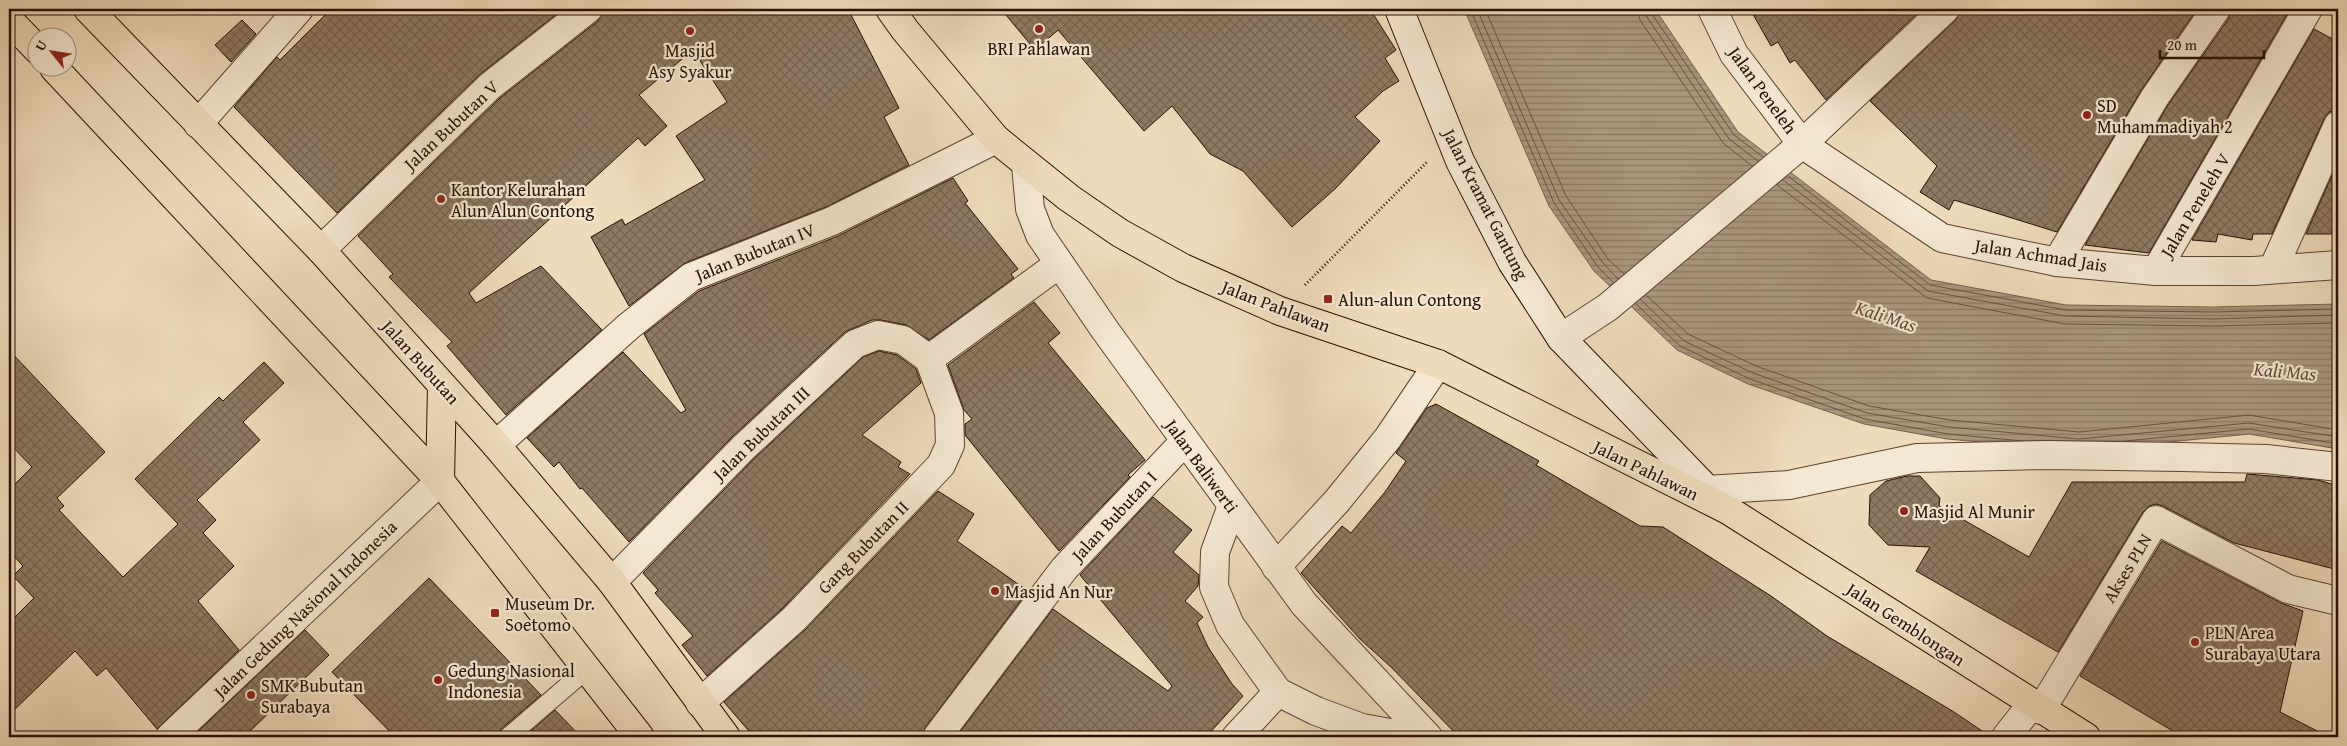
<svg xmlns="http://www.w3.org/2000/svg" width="2347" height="746" viewBox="0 0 2347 746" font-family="'Gentium Book Plus',serif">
<defs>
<pattern id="water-rules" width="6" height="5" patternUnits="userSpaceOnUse" patternTransform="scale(1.25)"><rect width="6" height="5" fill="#ab967c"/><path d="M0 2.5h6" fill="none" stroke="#8b7963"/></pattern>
<pattern id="building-cross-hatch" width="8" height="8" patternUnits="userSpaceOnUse" patternTransform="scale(1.25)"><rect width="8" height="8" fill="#8f7962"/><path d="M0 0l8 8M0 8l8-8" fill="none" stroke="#75624f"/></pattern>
</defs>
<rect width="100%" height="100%" fill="#efdbba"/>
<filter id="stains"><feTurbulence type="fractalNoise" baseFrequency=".004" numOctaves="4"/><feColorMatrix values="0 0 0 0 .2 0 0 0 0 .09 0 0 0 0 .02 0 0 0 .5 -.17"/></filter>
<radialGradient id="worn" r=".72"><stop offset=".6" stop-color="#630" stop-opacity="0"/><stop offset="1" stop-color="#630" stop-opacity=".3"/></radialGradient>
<!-- water -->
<path fill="url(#water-rules)" stroke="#76604c" d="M1464,9H1655L1738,132L1931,280L2066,305L2213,307L2338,304V449L2249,434L2079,451L1947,439L1864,424L1748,384L1677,350L1594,271L1549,206Z"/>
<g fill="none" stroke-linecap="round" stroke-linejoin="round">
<!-- shore -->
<g stroke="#695240" stroke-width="1">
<path d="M1470,9L1554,203L1598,267L1614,283"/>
<path d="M1477,9L1559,200L1603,263L1618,279"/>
<path d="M1485,9L1566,196L1608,259L1624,274"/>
<path d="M1637,9L1640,20L1723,143L1752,166"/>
<path d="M1645,9L1647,17L1729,139L1758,161"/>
<path d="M1651,9L1652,14L1734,135L1763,157"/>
<path d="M1788,176L1930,285L2066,310L2213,312L2338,309"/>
<path d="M1783,180L1928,291L2065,316L2213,319L2338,315"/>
<path d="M1777,185L1927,298L2065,324L2213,326L2338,323"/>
<path d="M1646,295L1688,334L1756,366L1869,406L1950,420L2079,432L2249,415L2338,430"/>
<path d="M1640,299L1684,341L1753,373L1867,413L1949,427L2079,439L2249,423L2338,437"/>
<path d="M1635,303L1680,346L1750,379L1865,419L1948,434L2023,441"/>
<path d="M2125,441L2249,429L2338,444"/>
</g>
</g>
<!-- building -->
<g fill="url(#building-cross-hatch)" stroke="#270f03">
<path d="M331,9H563L479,75L337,213L234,107L277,57L280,60Z"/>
<path d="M603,9H848L899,108L884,117L909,165L826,207L685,263L629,306L591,237L622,219L625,225L705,180L676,136L727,102L693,50L639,95L667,126L645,146L638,138L469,293L476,303L541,266L602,330L506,415L447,346L452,342L389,277L393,274L358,236L500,98L598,21Z"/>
<path d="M1001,9H1370L1396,50L1385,58L1399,81L1383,91L1355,117L1380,141L1336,188L1292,227L1243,171L1210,154L1172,106L1144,131L1058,30L1035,50Z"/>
<path d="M1750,9H1922L1826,100L1795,60L1790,63L1778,42L1771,46Z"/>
<path d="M1960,9H2197L2142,89L2057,232L1954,200L1949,210L1920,192L1937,166L1870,101L1956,20Z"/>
<path d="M2231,9H2278L2287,14L2149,253L2085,245L2168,105L2229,18Z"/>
<path d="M242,20L256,34L231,62L215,45Z"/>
<path d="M2314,29L2338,42V110L2329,112L2324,119L2272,234H2253L2252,240L2218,234L2216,242L2192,240Z"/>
<path d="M2338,162V218L2331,234H2306Z"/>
<path d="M953,178L968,201L965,203L1018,269L1011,274L1014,278L929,340L906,325L881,320H872L845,332L732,437L629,542L582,488L580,489L559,462L554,467L527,438L623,352L681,413L686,410L644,334L699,291L838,236Z"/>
<path d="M1034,302L1060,333L1048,343L1145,460L1128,475L1130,477L1059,551L965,435V424L972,419L964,410L948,365Z"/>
<path d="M9,350L105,452L57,498L64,506L59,510L123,577L178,524L135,479L219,397L223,401L264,362L284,383L243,422L260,440L197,500L216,520L203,533L234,566L198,601L239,650L157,729L106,668L97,676L75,651L9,715V623L34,598L13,576L23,566L9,551V490L32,467L9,443Z"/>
<path d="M879,351L897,355L916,369L921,383L862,435L901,462L898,467L910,474L783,608L707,676L682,645L693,636L655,593L658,590L643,573L754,459L863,357Z"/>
<path d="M1436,404L1539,461L1536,465L1640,526L1663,527L1771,596L1827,636L1954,712L1991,737H1459L1391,667L1360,639L1301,573L1342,526L1351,533L1385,492L1406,461L1396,453L1427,408Z"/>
<path d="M2247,474L2318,480L2338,486V570L2234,543L2163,506L2156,504L2149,506L2143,512L2058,652L1916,571L1930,547L1888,545L1869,525L1870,495L1886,481L1907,476H1920L1940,498L1939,506L2029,557L2072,482H2245Z"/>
<path d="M938,491L974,514L957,541L1028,591L925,728L922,737H754L724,702L805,630Z"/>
<path d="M1153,497L1192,530L1173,552L1199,575L1198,586L1185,601L1203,617L1197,623L1208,647L1232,684L1243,696L1206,737H956L1053,609L1168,691L1172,686L1080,575Z"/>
<path d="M2162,541L2281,603L2303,611L2280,712L2329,737H2183L2080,676Z"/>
<path d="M429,578L541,695L501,729L498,737H395L332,672Z"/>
<path d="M305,630L329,655L244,737H192Z"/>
<path d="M555,710L581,737H524Z"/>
</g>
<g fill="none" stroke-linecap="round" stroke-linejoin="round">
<!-- service casing -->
<g stroke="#594231" stroke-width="20">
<path id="service" d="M508,737L586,670"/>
</g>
<!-- minor casing -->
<g stroke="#594231" stroke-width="30">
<g id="minor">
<path d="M198,124L299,9"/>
<path d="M1802,144L1945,9"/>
<path d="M321,250L490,86L588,9"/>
<path d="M2057,262L2155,97L2216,9"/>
<path d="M2273,269L2338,125"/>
<path d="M2156,271L2308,9"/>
<path d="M929,359L1059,264"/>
<path d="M496,445L629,326L691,277L832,221L996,139"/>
<path d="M1706,490L1789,485L1917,458L2047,455L2181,457L2266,459L2338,467"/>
<path d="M1232,506L1215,552L1214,587L1230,625L1278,692L1316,711L1362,728L1413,737"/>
<path d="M612,582L743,448L855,344L878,335L903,340L929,359"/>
<path d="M700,703L794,619L941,465L950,445L949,413L929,359"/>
<path d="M2041,710L2156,520L2288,589L2338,601"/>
<path d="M170,737L440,481"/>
<path d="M937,737L1064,569L1184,442"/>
<path d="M1236,737L1278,692"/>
<path d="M2006,737L2032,704"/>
</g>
</g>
<!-- tertiary casing -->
<g stroke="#594231" stroke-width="30">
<g id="tertiary">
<path d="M1712,9L1734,54L1802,144L1942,238L2057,262L2156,271H2254L2338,265"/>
<path d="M1026,165L1030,209L1040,235L1105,330L1304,604L1428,737"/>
<path d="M1561,338L1608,307L1802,144"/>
<path d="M1276,567L1337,501L1388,438L1438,364"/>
</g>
</g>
<!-- secondary casing -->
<g stroke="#270f03" stroke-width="30">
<path id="secondary" d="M1399,9L1460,161L1512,262L1561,338L1721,504"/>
</g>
<!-- primary casing -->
<g stroke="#270f03" stroke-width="30">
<g id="primary">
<path d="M88,9L321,250L496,445L612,582L726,737"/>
<path d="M890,9L905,30L996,139L1069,198L1120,233L1183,268L1280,311L1438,364L1728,510L2086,737"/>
<path d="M9,20L38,50"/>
<path d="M54,68L440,481L640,737"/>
<path d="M440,481L442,386"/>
</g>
</g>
<!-- path -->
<path stroke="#270f03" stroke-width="3" stroke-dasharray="1 2.5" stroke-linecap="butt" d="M1305,285L1427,162"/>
<!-- service -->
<use href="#service" stroke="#f5e8d2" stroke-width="18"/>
<!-- minor -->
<use href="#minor" stroke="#f5e8d2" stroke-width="28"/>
<!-- tertiary -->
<use href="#tertiary" stroke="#f5e8d2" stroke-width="28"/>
<!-- secondary -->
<use href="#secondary" stroke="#f5e8d2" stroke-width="28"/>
<!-- primary -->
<use href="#primary" stroke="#efdbba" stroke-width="28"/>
</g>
<!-- markers -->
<g fill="#8f2418" stroke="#f5e8d2" stroke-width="2">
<circle cx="1039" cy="29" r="5"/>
<circle cx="690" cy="31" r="5"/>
<circle cx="2087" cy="115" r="5"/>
<circle cx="441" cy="199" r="5"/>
<rect x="1323" y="294" width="10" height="10" rx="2.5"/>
<circle cx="1904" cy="511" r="5"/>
<circle cx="995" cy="591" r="5"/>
<rect x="490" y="608" width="10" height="10" rx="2.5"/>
<circle cx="2195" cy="642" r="5"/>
<circle cx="438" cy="680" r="5"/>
<circle cx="251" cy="695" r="5"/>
</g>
<g text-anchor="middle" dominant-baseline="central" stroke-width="4.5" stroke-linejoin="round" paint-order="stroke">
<!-- poi labels -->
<g font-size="18" fill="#270f03" stroke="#f5e8d2" text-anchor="start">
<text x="1039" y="48" text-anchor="middle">BRI Pahlawan</text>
<text x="690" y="50" text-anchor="middle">Masjid<tspan x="690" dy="21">Asy Syakur</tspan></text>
<text x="2097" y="105">SD<tspan x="2097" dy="21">Muhammadiyah 2</tspan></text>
<text x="451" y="189">Kantor Kelurahan<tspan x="451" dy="21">Alun Alun Contong</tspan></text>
<text x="1338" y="299">Alun-alun Contong</text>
<text x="1914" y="511">Masjid Al Munir</text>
<text x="1005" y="591">Masjid An Nur</text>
<text x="505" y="603">Museum Dr.<tspan x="505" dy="21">Soetomo</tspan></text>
<text x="2205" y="632">PLN Area<tspan x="2205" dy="21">Surabaya Utara</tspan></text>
<text x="448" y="670">Gedung Nasional<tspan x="448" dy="21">Indonesia</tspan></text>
<text x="261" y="685">SMK Bubutan<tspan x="261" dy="21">Surabaya</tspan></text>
</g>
<!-- street labels -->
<g font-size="18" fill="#270f03" stroke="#f5e8d2">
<text transform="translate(1763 90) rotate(54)">Jalan Peneleh</text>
<text transform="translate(451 125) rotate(-43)">Jalan Bubutan V</text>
<text transform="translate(1486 204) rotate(63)">Jalan Kramat Gantung</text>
<text transform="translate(2195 205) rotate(-59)">Jalan Peneleh V</text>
<text transform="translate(755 252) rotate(-22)">Jalan Bubutan IV</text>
<text transform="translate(2041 255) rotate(9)">Jalan Achmad Jais</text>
<text transform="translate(1276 306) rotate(21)">Jalan Pahlawan</text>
<text transform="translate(421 362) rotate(48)">Jalan Bubutan</text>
<text transform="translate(761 433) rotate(-44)">Jalan Bubutan III</text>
<text transform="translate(1202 466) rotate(54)">Jalan Baliwerti</text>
<text transform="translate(1646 470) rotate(26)">Jalan Pahlawan</text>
<text transform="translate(1114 516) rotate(-47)">Jalan Bubutan I</text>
<text transform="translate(863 547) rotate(-46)">Gang Bubutan II</text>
<text transform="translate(2127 568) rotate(-59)">Akses PLN</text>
<text transform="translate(305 609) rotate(-44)">Jalan Gedung Nasional Indonesia</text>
<text transform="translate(1906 624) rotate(33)">Jalan Gemblongan</text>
</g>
<!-- water labels -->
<g font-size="19" font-style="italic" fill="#624c39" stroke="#f5e8d2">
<text transform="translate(1886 316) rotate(18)">Kali Mas</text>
<text transform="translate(2285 371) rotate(5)">Kali Mas</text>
</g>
</g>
<!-- margin -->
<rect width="2347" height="746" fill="none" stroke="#efdbba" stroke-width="30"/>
<rect x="10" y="10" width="2327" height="726" fill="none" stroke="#270f03" stroke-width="2.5"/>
<rect x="15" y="15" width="2317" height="716" fill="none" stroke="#270f03"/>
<!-- north arrow -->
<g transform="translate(52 52) rotate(300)"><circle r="24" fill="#f5e8d2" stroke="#a3917f"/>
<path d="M0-4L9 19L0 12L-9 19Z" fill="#8f2418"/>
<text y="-8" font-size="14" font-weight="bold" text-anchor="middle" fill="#270f03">U</text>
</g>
<!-- scale -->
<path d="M2160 50v8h104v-8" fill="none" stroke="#270f03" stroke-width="2.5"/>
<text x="2167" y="50" font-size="15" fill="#270f03" stroke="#f5e8d2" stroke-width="4" paint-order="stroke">20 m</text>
<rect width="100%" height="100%" filter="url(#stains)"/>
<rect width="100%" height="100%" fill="url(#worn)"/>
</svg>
